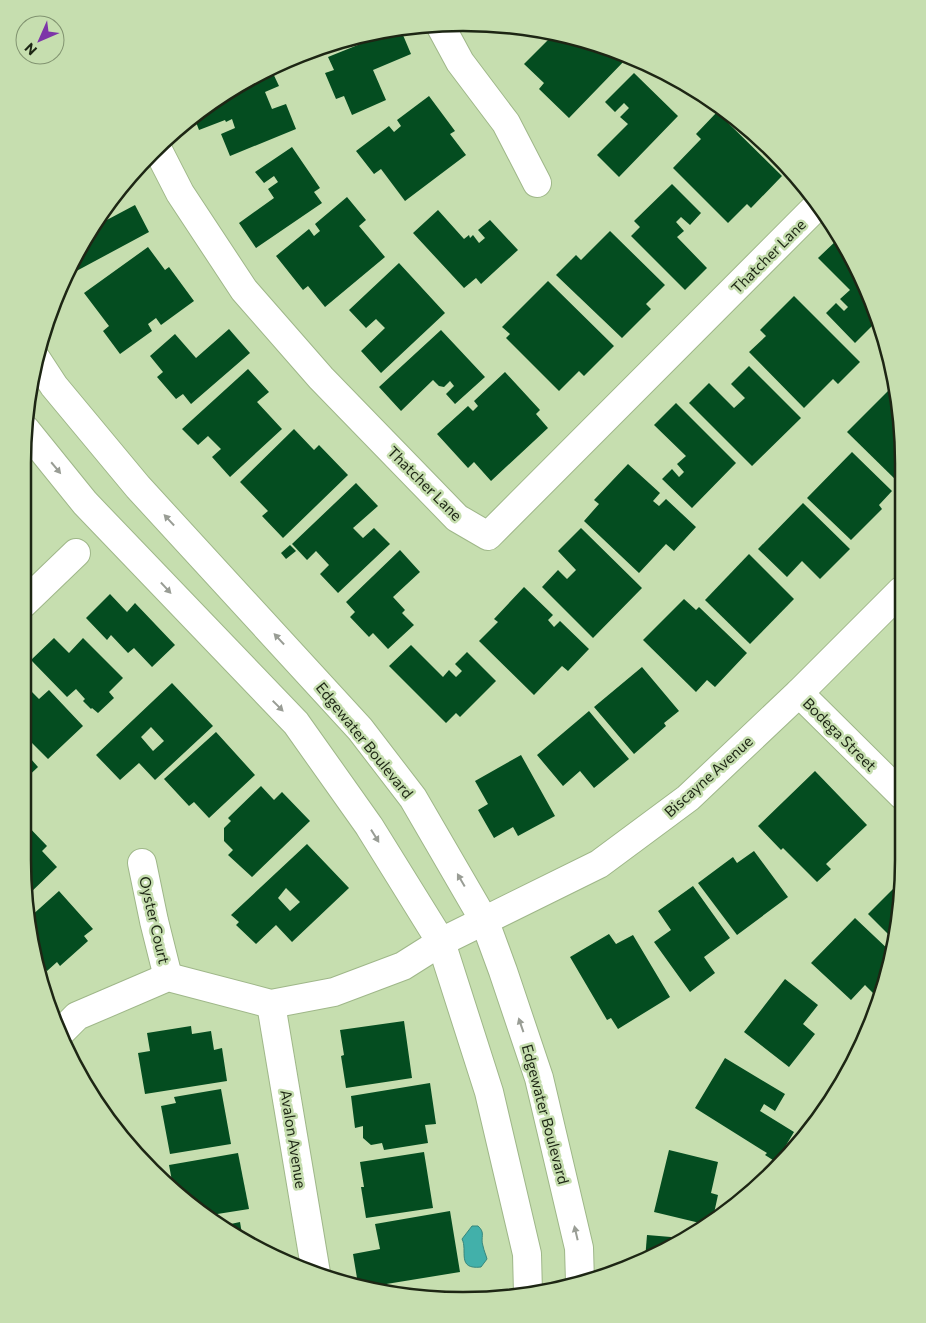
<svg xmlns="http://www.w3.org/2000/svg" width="926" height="1323" viewBox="0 0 926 1323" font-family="Commissioner,sans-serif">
<rect width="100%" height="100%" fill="#c6deaf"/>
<!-- water -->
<path fill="#42b0aa" stroke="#37877d" d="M472,1226H478C486,1233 480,1237 483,1246C484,1251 486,1255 487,1259L481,1267C456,1270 468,1250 462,1239Z"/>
<!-- building -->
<g fill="#044d20" fill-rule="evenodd">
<path d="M400,28L411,54L373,70L386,100L352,115L344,96L336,99L325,73L334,70L328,57Z"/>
<path d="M554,34L577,37L628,57L569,118L539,89L544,83L524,64Z"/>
<path d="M271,69L279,86L265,92L272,109L286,104L296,129L230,156L221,134L235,128L232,119L226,122L225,120L199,130L194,117L243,82Z"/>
<path d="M634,73L678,116L619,177L597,155L628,124L620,117L629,108L624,103L615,112L605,102Z"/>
<path d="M429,96L455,131L450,134L466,155L405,201L381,169L374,174L356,151L389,126L394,132L401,126L397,120Z"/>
<path d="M717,112L782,176L751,208L747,204L728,223L673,168L701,139L696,134Z"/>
<path d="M292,147L320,188L314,192L322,203L256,248L239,223L274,198L268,189L278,182L274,176L264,183L255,172Z"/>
<path d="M672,184L701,213L690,225L681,217L676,222L684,231L677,237L707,268L685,290L631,236L640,227L634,221Z"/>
<path d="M347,197L366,220L359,226L385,257L325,307L308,286L303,290L276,256L309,229L314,236L320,231L315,224Z"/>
<path d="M135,205L149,232L69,275L82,243L101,219L103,222Z"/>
<path d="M438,210L464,239L469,235L470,238L473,235L479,243L485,238L478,230L490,220L518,250L481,284L476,278L464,288L413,233Z"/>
<path d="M610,231L665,285L646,304L651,309L622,338L556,275L576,255L581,260Z"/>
<path d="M838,239L858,268L875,323L855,343L826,313L836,303L844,311L848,307L840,299L850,290L818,258Z"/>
<path d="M148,247L165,270L169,267L194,301L161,325L156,318L148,324L152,331L120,354L103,331L109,326L84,293Z"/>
<path d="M399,263L445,313L381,373L361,351L385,328L376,319L366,328L349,310Z"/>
<path d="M548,281L614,346L584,376L579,371L559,391L506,338L510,334L502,327Z"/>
<path d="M794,296L860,362L838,384L833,379L804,408L749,352L766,336L760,330Z"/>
<path d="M229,329L250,353L191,404L183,394L176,399L157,377L163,372L150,356L175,334L196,358Z"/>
<path d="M441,330L485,377L455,404L446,394L454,386L450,381L444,387L439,386L433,380L401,411L379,387Z"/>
<path d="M749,366L801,418L752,466L689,403L709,383L734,408L745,398L731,384Z"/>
<path d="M248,369L269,392L257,402L282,429L230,477L212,457L221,449L208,436L198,445L182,429Z"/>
<path d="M505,372L540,410L536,414L548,428L491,481L474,462L468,468L437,434L468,406L473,411L478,406L474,401Z"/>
<path d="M889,390L898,398L900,405V484L847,432Z"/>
<path d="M676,403L736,463L692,508L662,479L672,469L679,477L684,472L677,464L686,456L654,425Z"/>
<path d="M294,429L314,450L319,445L348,475L283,538L262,516L268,511L240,482Z"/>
<path d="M852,452L892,491L879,505L882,509L851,540L807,498Z"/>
<path d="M628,464L660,493L653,501L659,506L666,499L696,527L674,551L666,544L639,573L584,521L599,504L594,500Z"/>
<path d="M356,483L378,506L353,528L363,538L374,528L390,544L338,593L320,574L329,565L316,551L307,560L292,544Z"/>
<path d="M803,503L850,549L820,579L802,561L787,577L758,549Z"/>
<path d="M23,510L29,517L23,522Z"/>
<path d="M581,528L642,588L593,638L542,587L558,570L567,579L576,570L558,551Z"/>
<path d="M290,545L296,551L286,559L281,553Z"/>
<path d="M400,550L420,572L393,597L405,610L402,613L414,625L388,649L373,633L369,637L350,617L355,612L346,602Z"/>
<path d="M749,554L794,599L750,644L705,600Z"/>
<path d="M524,587L553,615L548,620L554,627L560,621L589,649L568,671L562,666L534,695L479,641L498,622L494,619Z"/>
<path d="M110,594L127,612L135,603L175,645L152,667L134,648L128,653L111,635L107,640L86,618Z"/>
<path d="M684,599L696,610L699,607L747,653L715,687L707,680L696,692L643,640Z"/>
<path d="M54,638L69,653L83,638L123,678L109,692L114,698L98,713L92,708L91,709L83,701L85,699L76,689L67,697L31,660Z"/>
<path d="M411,645L443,677L449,670L456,677L462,671L455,664L467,652L496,681L460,717L456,713L446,723L389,666Z"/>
<path d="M642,667L679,711L664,723L666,726L634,754L594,707Z"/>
<path d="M172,683L213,726L155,780L139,763L120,780L96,755ZM151,727L164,741L153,751L141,737Z"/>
<path d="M25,685L39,699L49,690L83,726L48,759L31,742L26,746L23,742V688Z"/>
<path d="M589,711L629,759L594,788L580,771L563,786L537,755Z"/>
<path d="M216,732L255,775L209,818L194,802L189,806L164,779Z"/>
<path d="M23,750L38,767L23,781Z"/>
<path d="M521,755L555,816L518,836L513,827L494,838L478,810L488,804L475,781Z"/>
<path d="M815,771L867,825L826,864L831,869L817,882L783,848L781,850L758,826Z"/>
<path d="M23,784L31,794L23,802Z"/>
<path d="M261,786L274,800L282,792L310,821L252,877L228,855L233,850L224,841V828L231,821L228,818Z"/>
<path d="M23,821L47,846L42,851L57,867L27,896L22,860Z"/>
<path d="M307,844L349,888L292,942L276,925L256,944L236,925L239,922L231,915ZM286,888L300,902L290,911L278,898Z"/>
<path d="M754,851L788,897L737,935L698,883L733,857L737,863Z"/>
<path d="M903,879V889L894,940L868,914Z"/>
<path d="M693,886L730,938L704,957L715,973L690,992L654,942L671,930L658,911Z"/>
<path d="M59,891L93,929L84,936L88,941L60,966L57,962L47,971L35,958L30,917Z"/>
<path d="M855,918L892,953L889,974L879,999L865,985L851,1000L811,963Z"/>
<path d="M609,934L616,944L633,935L670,997L618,1029L611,1018L607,1020L570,957Z"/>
<path d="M785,979L818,1005L803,1024L815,1034L789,1067L744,1032Z"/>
<path d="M404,1021L412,1078L346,1088L341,1056L344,1055L340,1030Z"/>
<path d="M191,1026L192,1034L211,1031L214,1050L222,1048L227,1081L145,1094L138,1053L150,1051L147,1033Z"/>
<path d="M725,1058L785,1094L775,1111L764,1104L760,1111L794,1132L776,1162L765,1155L767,1153L695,1108Z"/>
<path d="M430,1083L436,1124L425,1125L428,1143L384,1150L382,1143L371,1145L363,1138V1126L355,1128L351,1096Z"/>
<path d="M221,1089L231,1144L170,1154L161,1106L176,1103L174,1097Z"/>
<path d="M669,1150L718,1162L711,1193L718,1195L713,1218L704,1224L654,1212Z"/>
<path d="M424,1152L433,1208L366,1218L361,1187H364L360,1162Z"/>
<path d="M238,1153L249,1209L211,1215L174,1192L169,1165Z"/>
<path d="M450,1211L460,1272L368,1287L358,1284L353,1254L380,1249L375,1224Z"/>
<path d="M240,1222L242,1234L226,1225Z"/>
<path d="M647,1235L683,1238L658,1255L645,1260Z"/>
<path d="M413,1293L457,1294V1295L412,1297Z"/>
</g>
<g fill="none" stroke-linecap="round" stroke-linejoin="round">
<!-- minor casing -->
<g stroke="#9fb789" stroke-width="30">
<g id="minor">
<path d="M440,25L460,62L506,123L537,183"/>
<path d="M158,150L180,193L244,290L321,378L457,518L488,536L817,206"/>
<path d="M37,360L54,386L138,487L360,729L413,798L485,922L503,971L539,1078L579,1248L580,1282"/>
<path d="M26,430L85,503L296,723L369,826L441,942L489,1092L527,1254L528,1293"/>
<path d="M23,604L76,553"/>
<path d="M799,693L902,795"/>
<path d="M142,863L154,921L168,977"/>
<path d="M271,1004L316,1273"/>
<path d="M63,1030L77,1016L168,977L271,1004L334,992L403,966L441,942L599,864L688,798L799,693L901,591"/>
</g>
</g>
<!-- minor -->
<use href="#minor" stroke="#fff" stroke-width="28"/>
</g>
<!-- one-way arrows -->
<defs><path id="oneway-solid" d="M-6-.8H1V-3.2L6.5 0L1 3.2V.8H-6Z" transform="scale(1.25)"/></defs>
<g fill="#999d95">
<use href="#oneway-solid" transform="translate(56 468) rotate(50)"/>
<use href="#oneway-solid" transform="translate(169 520) rotate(-133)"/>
<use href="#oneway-solid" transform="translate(166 588) rotate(47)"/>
<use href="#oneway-solid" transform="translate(279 639) rotate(-133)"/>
<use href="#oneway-solid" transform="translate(278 706) rotate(45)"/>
<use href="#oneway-solid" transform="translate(375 836) rotate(58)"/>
<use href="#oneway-solid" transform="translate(461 880) rotate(-120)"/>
<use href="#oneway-solid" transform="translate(521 1025) rotate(-109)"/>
<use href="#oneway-solid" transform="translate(576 1233) rotate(-103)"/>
</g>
<g text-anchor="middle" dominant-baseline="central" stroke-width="5" stroke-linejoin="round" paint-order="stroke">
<!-- street labels -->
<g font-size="15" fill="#1d2614" stroke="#c6deaf">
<text transform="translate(768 256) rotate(-45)">Thatcher Lane</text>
<text transform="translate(425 483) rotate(45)">Thatcher Lane</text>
<text transform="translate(840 734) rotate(45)">Bodega Street</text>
<text transform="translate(365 740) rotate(51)">Edgewater Boulevard</text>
<text transform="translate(708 776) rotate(-42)">Biscayne Avenue</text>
<text transform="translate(155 920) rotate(77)">Oyster Court</text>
<text transform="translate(546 1114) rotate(75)">Edgewater Boulevard</text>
<text transform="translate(294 1139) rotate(81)">Avalon Avenue</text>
</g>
</g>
<!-- crop -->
<path d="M0 0H926V1323H0ZM463 31H463A432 432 0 0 1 895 463V860A432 432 0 0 1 463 1292H463A432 432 0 0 1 31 860V463A432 432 0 0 1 463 31Z" fill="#c6deaf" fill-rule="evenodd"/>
<path fill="none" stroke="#1d2614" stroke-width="2.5" d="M463 31H463A432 432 0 0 1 895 463V860A432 432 0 0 1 463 1292H463A432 432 0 0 1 31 860V463A432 432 0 0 1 463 31Z"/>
<!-- north arrow -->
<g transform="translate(40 40) rotate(225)"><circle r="24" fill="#c6deaf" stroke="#829471"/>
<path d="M0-4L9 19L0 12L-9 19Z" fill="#7d35a8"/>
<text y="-8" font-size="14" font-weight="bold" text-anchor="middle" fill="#1d2614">N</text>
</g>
</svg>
